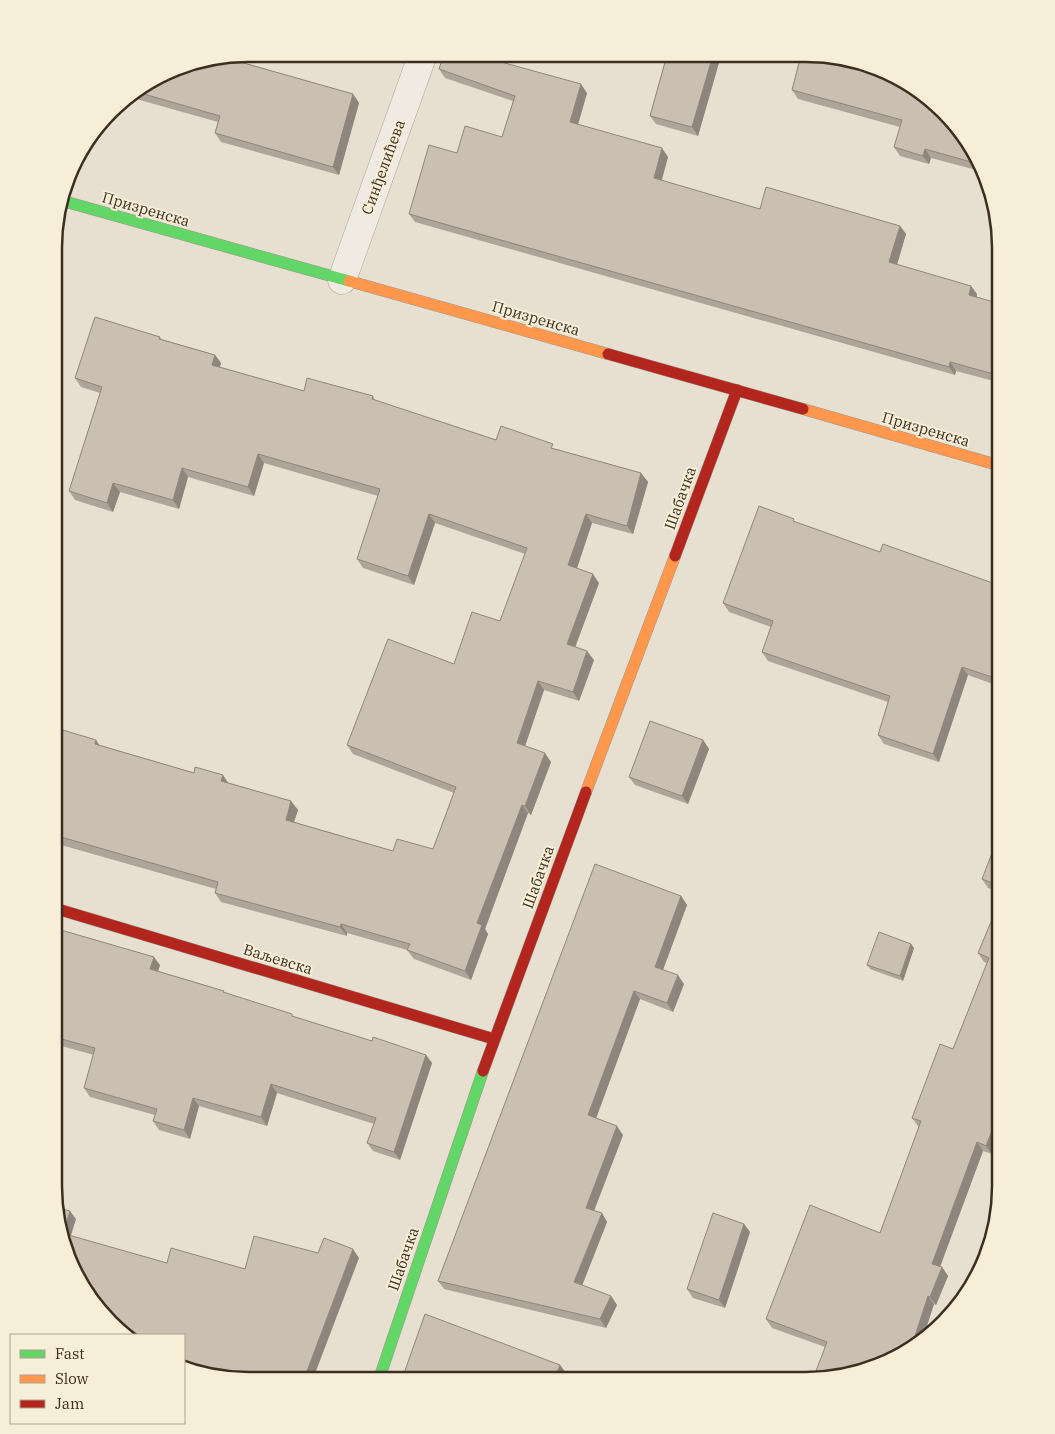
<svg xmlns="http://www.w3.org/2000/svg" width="1055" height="1434" viewBox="0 0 1055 1434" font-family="'IBM Plex Serif',serif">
<rect width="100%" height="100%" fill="#e7e0d1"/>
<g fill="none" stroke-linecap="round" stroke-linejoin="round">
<!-- street casing -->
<g stroke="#ada599" stroke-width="29">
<path id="street" d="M342,280L423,54"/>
</g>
<!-- fast casing -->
<g stroke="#9c958a" stroke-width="12">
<g id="fast">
<path d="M63,201L349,281"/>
<path d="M379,1379L483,1071"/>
</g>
</g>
<!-- slow casing -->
<g stroke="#9c958a" stroke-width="12">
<g id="slow">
<path d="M349,281L608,354"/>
<path d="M803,409L1001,466"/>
<path d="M586,792L675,556"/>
</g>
</g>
<!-- jam casing -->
<g stroke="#9c958a" stroke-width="12">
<g id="jam">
<path d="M608,354L803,409"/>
<path d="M675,556L737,390"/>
<path d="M54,908L494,1039"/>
<path d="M483,1071L586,792"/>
</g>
</g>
<!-- street -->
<use href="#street" stroke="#efebe3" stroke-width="28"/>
<!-- fast -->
<use href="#fast" stroke="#63d668" stroke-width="11"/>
<!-- slow -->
<use href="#slow" stroke="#ff974d" stroke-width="11"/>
<!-- jam -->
<use href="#jam" stroke="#b3261e" stroke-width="11"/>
</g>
<!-- wall -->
<g fill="#afa499">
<path d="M243,55L241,62L353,94L359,103L339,175L221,142L215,133L218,122L129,97L186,64Z"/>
<path d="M667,55H733L731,63L720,59L698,136L656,124L650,116Z"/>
<path d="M801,55L981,163L984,172L931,158L929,164L900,156L894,147L900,127L798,99L792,90Z"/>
<path d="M439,69L587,93L578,125L668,157L661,180L760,209L900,226L906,234L897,265L977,294V297L1001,304V383L956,371L955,375L415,222L409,214L457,153L502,137L513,101L445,78Z"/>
<path d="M160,337L161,339L215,355L221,363L220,367L304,391L373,396L375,400L496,440L556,449L641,473L648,482L633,534L592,523L577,568L599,583L575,647L594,660L579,701L544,690L525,746L551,762L531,815L528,813L485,929L488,934L471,980L414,959L407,950L347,933V936L221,902L215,893L216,889L54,843L55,732L229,783L291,801L298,810L294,822L393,851L433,849L454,793L353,754L347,745L454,664L500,621L525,554L435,523L414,585L363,568L357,559L378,496L264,463L254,496L188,477L179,509L120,492L113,512L75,500L69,491L100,393L81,387L75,378Z"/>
<path d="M797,523L880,552L1001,586V687L968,675L939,762L884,744L878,735L888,702L768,661L762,652L771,627L729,612L723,603Z"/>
<path d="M703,740L709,749L688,804L635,785L629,777Z"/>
<path d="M1001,830V892L988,888L982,879Z"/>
<path d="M681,896L687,905L663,970L684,984L673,1012L640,999L596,1118L623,1135L594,1211L602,1213L607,1222L582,1285L611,1296L617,1305L606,1328L444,1289L438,1281Z"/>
<path d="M1001,898L992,1154L983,1151L940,1267H942L948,1276L936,1305L934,1304L922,1341L892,1360L825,1347L772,1328L766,1319L880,1233L919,1127L918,1126L912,1118L953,1049L987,963L984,962L978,953Z"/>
<path d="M54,928L160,965L158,971L224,991L225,993L295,1017L372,1041L426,1055L432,1063L400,1160L373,1151L367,1143L374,1124L277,1093L267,1126L199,1106L190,1139L159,1130L153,1121L155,1115L90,1097L84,1088L94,1055L54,1044Z"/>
<path d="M911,944L914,948L903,981L870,969L867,965Z"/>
<path d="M744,1224L750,1232L725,1308L693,1298L687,1289Z"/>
<path d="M560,1365L566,1373L563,1380L402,1379Z"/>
</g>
<!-- shaded-wall -->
<g fill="#8e867d">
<path d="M243,55L239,68L233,60L234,56Z"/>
<path d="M713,55H717L720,59L698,136L692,127Z"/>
<path d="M726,55H733L731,63Z"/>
<path d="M581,84L587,93L576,131L570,122Z"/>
<path d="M353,94L359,103L339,175L333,167Z"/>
<path d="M103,123L100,133L98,129Z"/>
<path d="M662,148L668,157L660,187L654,178Z"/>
<path d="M925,149L931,158L929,164L923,156Z"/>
<path d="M900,226L906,234L895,271L889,262Z"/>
<path d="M971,286L977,294L975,303L969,295Z"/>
<path d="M215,355L221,363L218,374L212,365Z"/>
<path d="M950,362L956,371L955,375L949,367Z"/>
<path d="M258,454L264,463L254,496L248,487Z"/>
<path d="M182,468L188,477L179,509L173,500Z"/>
<path d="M641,473L648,482L633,534L627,526Z"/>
<path d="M113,483L120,492L113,512L107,503Z"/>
<path d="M429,514L435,523L414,585L408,576Z"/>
<path d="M586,514L592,523L575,574L568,565Z"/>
<path d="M593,574L599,583L573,653L567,644Z"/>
<path d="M587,651L594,660L579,701L573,692Z"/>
<path d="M962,667L968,675L939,762L933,754Z"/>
<path d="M538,681L544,690L523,752L517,743Z"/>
<path d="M96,740L102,749L95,744Z"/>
<path d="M703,740L709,749L688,804L682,796Z"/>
<path d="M545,753L551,762L531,815L525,806Z"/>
<path d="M223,775L229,784L221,781Z"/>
<path d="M291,801L298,810L292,828L286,820Z"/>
<path d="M522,805L528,813L485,929L488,934L471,980L465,971L477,923Z"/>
<path d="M681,896L687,905L661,975L655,967Z"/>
<path d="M341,924L347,933V936L340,927Z"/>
<path d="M911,944L914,948L903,981L900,976Z"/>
<path d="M154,957L160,965L156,978L150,969Z"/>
<path d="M678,975L684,984L673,1012L667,1003Z"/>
<path d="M634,991L640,999L594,1124L588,1115Z"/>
<path d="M426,1055L432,1063L400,1160L394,1152Z"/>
<path d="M271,1084L277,1093L267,1126L261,1117Z"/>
<path d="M193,1098L199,1106L190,1139L184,1130Z"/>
<path d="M1001,1107V1131L992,1154L986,1146Z"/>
<path d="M617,1126L623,1135L592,1216L586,1208Z"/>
<path d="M977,1142L983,1151L938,1272L932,1264Z"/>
<path d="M70,1211L76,1219L69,1242L66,1236L64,1230Z"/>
<path d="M602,1213L607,1222L580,1291L574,1282Z"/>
<path d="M744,1224L750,1232L725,1308L719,1300Z"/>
<path d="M353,1249L359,1258L313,1379H304Z"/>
<path d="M942,1267L948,1276L936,1305L930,1297Z"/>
<path d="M611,1296L617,1305L606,1328L600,1319Z"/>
<path d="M928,1296L934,1304L922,1341L911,1348Z"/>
<path d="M560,1365L566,1373L563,1380H554Z"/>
<path d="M490,1374L493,1379H487Z"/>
</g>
<!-- building -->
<g fill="#cbbfb2" stroke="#8e867d">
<path d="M444,54H472L581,84L570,122L662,148L654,178L760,209L766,187L900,226L889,262L971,286L969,295L1001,304V376L950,362L949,367L409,214L429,145L457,153L465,126L502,137L515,96L439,69Z"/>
<path d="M667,55H713L692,127L650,116Z"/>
<path d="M801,55H832L881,68L925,94L981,163L982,165L925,149L923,156L894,147L902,120L792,90Z"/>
<path d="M234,56L233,60L353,94L333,167L215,133L220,116L137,92L186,64Z"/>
<path d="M95,317L160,337L159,339L215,355L212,365L304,391L307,378L373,396L372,399L496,440L501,426L553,444L551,448L641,473L627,526L586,514L568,565L593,574L567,644L587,651L573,692L538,681L517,743L545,753L525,806L522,805L477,923L482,925L465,971L407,950L410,944L341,924L340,927L215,893L218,882L54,835L55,732L62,734L63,730L96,740L95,744L194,773L195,767L223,775L221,781L291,801L286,820L393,851L397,839L433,849L456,787L347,745L388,639L454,664L472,612L500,621L527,548L429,514L408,576L357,559L380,489L258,454L248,487L182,468L173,500L113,483L107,503L69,491L102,387L75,378Z"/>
<path d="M759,506L794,519L793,521L880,552L883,544L1001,586V680L962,667L933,754L878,735L890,696L762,652L773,621L723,603Z"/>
<path d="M650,721L703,740L682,796L629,777Z"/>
<path d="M1001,830V886L982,879Z"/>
<path d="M595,864L681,896L655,967L678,975L667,1003L634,991L588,1115L617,1126L586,1208L602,1213L574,1282L611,1296L600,1319L438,1281Z"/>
<path d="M1001,898V1107L986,1146L977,1142L932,1264L942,1267L930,1297L928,1296L911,1348L892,1360L813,1379L827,1342L766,1319L810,1205L880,1233L921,1121L912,1118L940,1044L953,1049L989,958L978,953Z"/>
<path d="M54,928L154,957L150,969L224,991L223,992L292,1014V1016L372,1041L373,1037L426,1055L394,1152L367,1143L376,1118L271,1084L261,1117L193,1098L184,1130L153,1121L157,1109L84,1088L95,1048L54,1037Z"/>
<path d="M879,932L911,944L900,976L867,965Z"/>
<path d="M59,1208L70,1211L64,1230Z"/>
<path d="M713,1213L744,1224L719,1300L687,1289Z"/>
<path d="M65,1234L167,1263L171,1248L245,1269L254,1236L318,1253L324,1238L353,1249L304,1379H223L184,1368V1335H126L74,1271Z"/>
<path d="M425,1314L560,1365L554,1380L504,1379L490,1374L487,1379H402Z"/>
</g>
<g text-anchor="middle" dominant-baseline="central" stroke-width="4" stroke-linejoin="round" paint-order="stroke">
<!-- street labels -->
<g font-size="15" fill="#3d2e20" stroke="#f7eed8">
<text transform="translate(383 167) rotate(-70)">Синђелићева</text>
<text transform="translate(146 209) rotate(16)">Призренска</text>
<text transform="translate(536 318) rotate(16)">Призренска</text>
<text transform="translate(926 429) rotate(16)">Призренска</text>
<text transform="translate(680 498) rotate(-70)">Шабачка</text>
<text transform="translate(538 877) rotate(-70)">Шабачка</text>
<text transform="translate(278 959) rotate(17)">Ваљевска</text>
<text transform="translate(403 1259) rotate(-71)">Шабачка</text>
</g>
</g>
<!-- crop -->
<path d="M0 0H1055V1434H0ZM248 62H806A186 186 0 0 1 992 248V1186A186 186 0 0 1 806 1372H248A186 186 0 0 1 62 1186V248A186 186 0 0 1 248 62Z" fill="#f7eed8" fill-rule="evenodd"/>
<path fill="none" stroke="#3d2e20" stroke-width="2.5" d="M248 62H806A186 186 0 0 1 992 248V1186A186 186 0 0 1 806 1372H248A186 186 0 0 1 62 1186V248A186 186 0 0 1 248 62Z"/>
<!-- legend -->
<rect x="10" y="1334" width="175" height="90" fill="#f7eed8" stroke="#ada18e"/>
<rect x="20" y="1350" width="25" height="8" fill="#63d668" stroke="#ada18e"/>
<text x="55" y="1359" font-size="15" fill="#3d2e20">Fast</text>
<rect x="20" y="1375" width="25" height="8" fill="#ff974d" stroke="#ada18e"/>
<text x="55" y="1384" font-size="15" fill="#3d2e20">Slow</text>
<rect x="20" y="1400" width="25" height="8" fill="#b3261e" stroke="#ada18e"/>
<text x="55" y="1409" font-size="15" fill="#3d2e20">Jam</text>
</svg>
